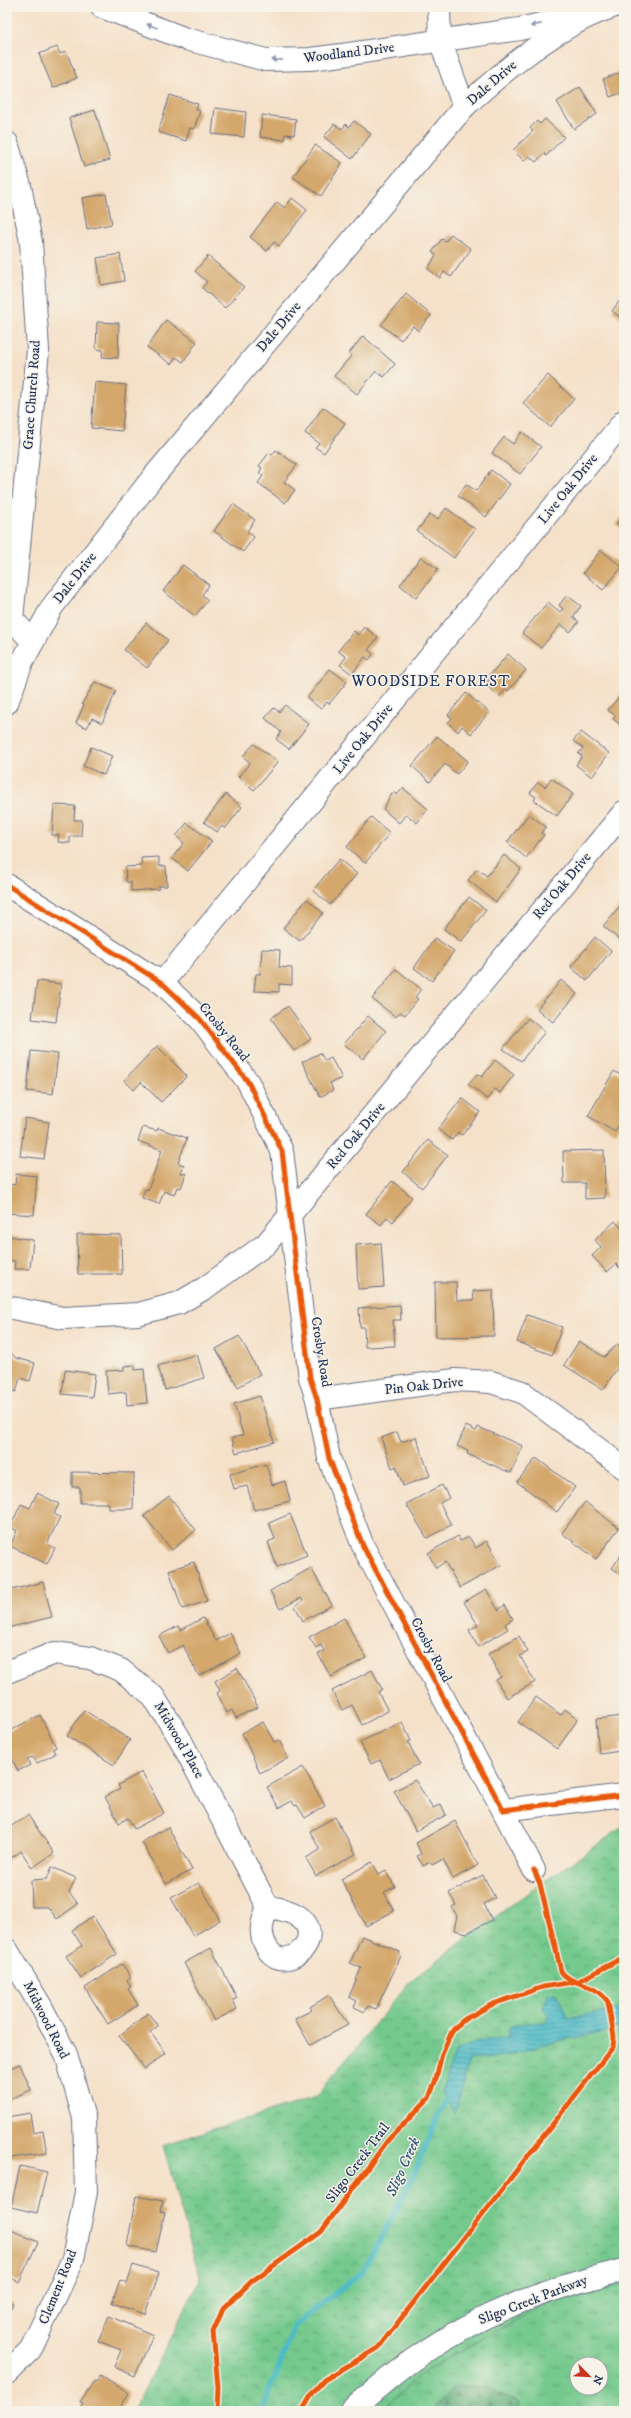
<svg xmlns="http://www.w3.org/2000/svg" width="631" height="2418" viewBox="0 0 631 2418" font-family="'IM FELL DW Pica',serif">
<defs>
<pattern id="grass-tufts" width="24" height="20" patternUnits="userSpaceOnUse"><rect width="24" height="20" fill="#74c98d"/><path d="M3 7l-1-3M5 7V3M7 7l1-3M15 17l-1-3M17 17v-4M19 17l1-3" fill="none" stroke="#5ea476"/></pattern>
<pattern id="forest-firs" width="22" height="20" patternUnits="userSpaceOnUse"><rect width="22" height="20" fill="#5fad78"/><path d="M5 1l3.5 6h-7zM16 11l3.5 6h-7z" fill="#4e8d66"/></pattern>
<pattern id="park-crowns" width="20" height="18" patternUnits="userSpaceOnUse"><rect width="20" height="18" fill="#74c98d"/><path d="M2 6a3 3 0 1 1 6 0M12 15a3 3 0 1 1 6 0" fill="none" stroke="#5ea476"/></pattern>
<pattern id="water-rules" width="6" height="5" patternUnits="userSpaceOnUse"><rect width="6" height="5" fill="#4dbbc6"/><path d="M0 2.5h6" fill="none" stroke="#3f98a4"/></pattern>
</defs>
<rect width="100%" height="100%" fill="#f7f3e8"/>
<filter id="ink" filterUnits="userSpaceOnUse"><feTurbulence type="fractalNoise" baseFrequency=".025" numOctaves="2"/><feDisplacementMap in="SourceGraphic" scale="8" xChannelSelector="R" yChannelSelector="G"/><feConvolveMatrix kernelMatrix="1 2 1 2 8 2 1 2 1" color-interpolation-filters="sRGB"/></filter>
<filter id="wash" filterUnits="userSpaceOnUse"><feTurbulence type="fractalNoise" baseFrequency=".012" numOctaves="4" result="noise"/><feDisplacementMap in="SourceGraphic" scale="16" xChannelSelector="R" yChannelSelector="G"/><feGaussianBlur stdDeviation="0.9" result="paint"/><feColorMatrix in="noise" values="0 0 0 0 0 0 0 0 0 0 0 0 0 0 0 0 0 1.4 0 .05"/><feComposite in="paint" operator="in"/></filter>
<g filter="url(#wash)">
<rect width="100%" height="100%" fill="#f5e1c9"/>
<!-- grass -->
<path fill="url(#grass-tufts)" stroke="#487c76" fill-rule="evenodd" d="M624,2285V2411H382L421,2373L552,2300ZM577,2364H601V2388H577Z"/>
<!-- forest -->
<path fill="url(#forest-firs)" stroke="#3d6e6b" d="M454,2387L489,2388L521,2403L518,2411H433Z"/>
<!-- park -->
<path fill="url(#park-crowns)" stroke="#487c76" d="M624,1826V2285L552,2300L421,2373L382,2411H133L200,2279L163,2145L316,2097L410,1981L518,1900Z"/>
<!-- water -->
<path fill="url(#water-rules)" stroke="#347592" d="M548,1993L558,1995L568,2018L624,2008V2026L606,2032L566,2039L503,2057L469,2060L455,2114L441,2092L456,2051L478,2041L509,2037V2027L527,2022L546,2023L548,2014L544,2009Z"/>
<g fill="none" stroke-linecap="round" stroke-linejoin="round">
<!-- stream -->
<path stroke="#4dbbc6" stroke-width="5.5" d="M262,2411L295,2325L363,2272L412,2179L448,2092"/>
</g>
<g id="blocks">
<!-- building -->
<g fill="#d4a86d">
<path d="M57,47L60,54L66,51L77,78L53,88L39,54Z"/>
<path d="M624,71V92L610,97L603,79Z"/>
<path d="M580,87L597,114L574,129L557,102Z"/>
<path d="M170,95L198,104L196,109L200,111L194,129L190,128L186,141L158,132Z"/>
<path d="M215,108L246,112L244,137L212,134Z"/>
<path d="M95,110L110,160L84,167L69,118Z"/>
<path d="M262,115L296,119L294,135L285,134V140L260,137Z"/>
<path d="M545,119L564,137L546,156L544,153L536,162L529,156L524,161L513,150L533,131L530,128L537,121L540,124Z"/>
<path d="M354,121L371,134L352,159L324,137L334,124L342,129L346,124L349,127Z"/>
<path d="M315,145L342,163L321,196L293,177Z"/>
<path d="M106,194L112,224L87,229L82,198Z"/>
<path d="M292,198L307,210L279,246L274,242L267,251L250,237L277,202L285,208Z"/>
<path d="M451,234L471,249L451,277L444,272L440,278L428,269L436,255L432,252L442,239L446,241Z"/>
<path d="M120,254L124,281L101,285L97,258Z"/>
<path d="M208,256L244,287L225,308L202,288L207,282L195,271Z"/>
<path d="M406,294L431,315L418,331L413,326L401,340L381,325Z"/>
<path d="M624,295V320L612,311Z"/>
<path d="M166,320L197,342L183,362L176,357L171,364L147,347Z"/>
<path d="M97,322L119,323L118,358L102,357L103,350L96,349Z"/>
<path d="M363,336L395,364L384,377L376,371L357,394L334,376L351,356L349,353Z"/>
<path d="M548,375L574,399L550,427L523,403Z"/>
<path d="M95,382L126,385L122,431L91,428Z"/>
<path d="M323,407L345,423L324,453L315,447L319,443L305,433Z"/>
<path d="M522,432L541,447L520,474L492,453L504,437L513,444Z"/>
<path d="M276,450L297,465L284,482L295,490L285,503L258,483L263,476L259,473L262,468L259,466L269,453L272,455Z"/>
<path d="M491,470L510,484L486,517L458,496L466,484L476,491Z"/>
<path d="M233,504L255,520L247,531L254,537L243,552L214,531Z"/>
<path d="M446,508L475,529L454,558L417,531L430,514L438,519Z"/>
<path d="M624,515V531L616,524Z"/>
<path d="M601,550L622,567L603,590L583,573Z"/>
<path d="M421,557L438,569L416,598L400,585Z"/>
<path d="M183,565L209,585L202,595L208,600L195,616L163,591Z"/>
<path d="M567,595L581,606L573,617L579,622L570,632L561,624L541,648L522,633L548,602L560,612L563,609L559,605Z"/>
<path d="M146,623L168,640L147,668L124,650Z"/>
<path d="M364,627L378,637L368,650L373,654L369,660L365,657L352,674L340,665L346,657L338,651L354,631L358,635Z"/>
<path d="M508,654L526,670L508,691L506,689L499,697L485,684L491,677L489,676Z"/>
<path d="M330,669L347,682L329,704L327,702L321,709L307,698Z"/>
<path d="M95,682L116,691L102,723L92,718L87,728L76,723L84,705L82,704Z"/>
<path d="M624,691V724L622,726L613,719L616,716L608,710Z"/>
<path d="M466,693L489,712L471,734L462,726L458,732L448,723L452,718L448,715Z"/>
<path d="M285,705L309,724L289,749L276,739L281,732L265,718L274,708L279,712Z"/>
<path d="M581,732L609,753L592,777L576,765L582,756L578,754L583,748L573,741Z"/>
<path d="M437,736L468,761L457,774L445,764L430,782L412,766Z"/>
<path d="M254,744L278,762L254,790L238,777L250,763L243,756Z"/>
<path d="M91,747L112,756L104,775L83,766Z"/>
<path d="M551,778L573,794L557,816L534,800L536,797L530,793L538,782L545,787Z"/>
<path d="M403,788L428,809L417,823L406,814L399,823L383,809L393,792L397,795Z"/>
<path d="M226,794L242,807L225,829L222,826L217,832L204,822Z"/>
<path d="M54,805L75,806L74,820H82L81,836H70V843L58,842L59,835H52Z"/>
<path d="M529,814L546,827L541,833L544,835L526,858L507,842Z"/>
<path d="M371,817L390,833L365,863L347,847Z"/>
<path d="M187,823L212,841L188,871L172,858L184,843L176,836Z"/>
<path d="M504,855L521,869L496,902L468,880L477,869L487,876Z"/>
<path d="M159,857V866H166L167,886H159V889L131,891V882H126L125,867L142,866L141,858Z"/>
<path d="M339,859L357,874L330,905L313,890Z"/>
<path d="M469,897L486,910L461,942L444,929Z"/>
<path d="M307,899L323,913L300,941L283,928Z"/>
<path d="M624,901V935L620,940L603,926Z"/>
<path d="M595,937L611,951L587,981L571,967Z"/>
<path d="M435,938L454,951L432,981L414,968Z"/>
<path d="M262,949L280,950L279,967L292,968V985L279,984V992L254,991L256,974H260Z"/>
<path d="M396,969L421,989L415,997L418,999L405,1015L400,1012L396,1017L372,999Z"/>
<path d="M561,980L577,994L553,1022L537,1009Z"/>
<path d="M37,981L61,984L56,1022L32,1019Z"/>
<path d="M288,1006L311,1039L294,1051L271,1018Z"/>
<path d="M368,1016L386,1031L363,1059L344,1044Z"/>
<path d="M528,1018L545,1032L521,1061L503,1049Z"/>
<path d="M157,1046L187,1076L161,1102L141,1082L134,1090L124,1080Z"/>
<path d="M31,1051L58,1054L53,1094L27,1091Z"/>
<path d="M320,1053L325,1061L331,1058L342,1078L330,1083L333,1090L320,1097L302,1062Z"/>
<path d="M495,1060L514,1075L500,1093L495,1089L487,1099L468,1084L477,1074L482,1077Z"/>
<path d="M614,1071L624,1077V1117L615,1132L588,1116Z"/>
<path d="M462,1098L480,1112L462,1135L458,1132L452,1140L438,1129Z"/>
<path d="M25,1118L49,1122L44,1159L20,1156Z"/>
<path d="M143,1127L157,1131L158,1128L187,1138L178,1163L184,1165L181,1173L186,1174L181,1188L177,1187L174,1195L164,1191L159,1204L142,1198L145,1189L148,1190L162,1150L138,1141Z"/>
<path d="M428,1140L448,1155L422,1188L403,1172Z"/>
<path d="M604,1150L605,1198L585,1199V1183H564L563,1151Z"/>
<path d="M16,1174L37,1176L34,1215L7,1213L9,1184L15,1185Z"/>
<path d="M392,1181L412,1197L393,1222L387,1217L381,1225L366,1214Z"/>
<path d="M615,1221L624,1231V1268L622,1270L616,1264L607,1272L592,1256L601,1247L595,1240Z"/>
<path d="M77,1234L121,1235L122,1274H78Z"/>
<path d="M9,1236L33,1240L30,1269H14L15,1261L7,1260Z"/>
<path d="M381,1243L384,1287L358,1289L356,1245Z"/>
<path d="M435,1282H456L457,1300H474L473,1291L493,1290L494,1336L436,1337Z"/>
<path d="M400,1305L401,1320H393L395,1346L365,1347L364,1327H360L359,1308Z"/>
<path d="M527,1315L562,1327L552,1355L517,1342Z"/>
<path d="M239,1336L260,1374L238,1387L216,1349Z"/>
<path d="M579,1341L604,1357L617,1345L624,1346V1367H618L603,1390L564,1365Z"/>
<path d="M7,1349L16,1358L35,1363L30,1381L20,1378L16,1392L7,1389Z"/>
<path d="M197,1354L204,1378L165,1390L158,1366Z"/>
<path d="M135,1365V1370L144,1369L147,1403L127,1405L126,1392L108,1394L106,1371L124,1370V1366Z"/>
<path d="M65,1370L95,1374L92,1397L62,1394Z"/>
<path d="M260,1396L274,1442L236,1453L232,1438L243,1435L234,1404Z"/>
<path d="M466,1426L476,1431L478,1427L523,1446L511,1473L467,1454L468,1451L457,1446Z"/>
<path d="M397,1432L401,1442L416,1437L430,1476L403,1486L396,1466L392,1468L381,1438Z"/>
<path d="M536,1458L575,1487L557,1512L517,1482Z"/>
<path d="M266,1464L272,1485L285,1481L290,1501L254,1510L247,1486L234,1489L230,1474Z"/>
<path d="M72,1472L134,1473L133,1509H109V1503H80V1487H72Z"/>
<path d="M442,1485L449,1498L440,1503L451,1525L427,1538L406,1504Z"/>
<path d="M37,1493L59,1504L54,1514L60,1517L47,1544L55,1548L47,1564L10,1546L17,1531L10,1527L21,1504L30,1508Z"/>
<path d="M169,1496L196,1530L172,1550L144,1516Z"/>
<path d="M585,1502L619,1528L596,1559L562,1533Z"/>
<path d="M290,1514L307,1555L277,1567L268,1542L275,1539L269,1523Z"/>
<path d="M458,1536L460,1541L469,1537L476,1548L487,1541L501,1565L460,1588L445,1562L436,1568L428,1553Z"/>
<path d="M624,1551V1576L612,1568Z"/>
<path d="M194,1562L207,1601L182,1609L169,1570Z"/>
<path d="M311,1568L332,1605L303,1621L295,1606L303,1601L301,1598L280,1609L270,1591Z"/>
<path d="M43,1582L52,1617L7,1628V1591Z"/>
<path d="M486,1589L498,1610L505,1605L513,1619L505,1624L508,1629L478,1647L469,1630L478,1625L464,1602Z"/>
<path d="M203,1618L216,1641L230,1633L241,1653L199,1676L183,1645L168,1653L159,1636L178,1626L181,1630Z"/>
<path d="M344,1618L366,1658L331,1677L318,1654L324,1651L321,1645L316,1648L309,1637Z"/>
<path d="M519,1636L528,1652L520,1656L535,1682L507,1698L496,1680L501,1677L488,1654Z"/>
<path d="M237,1668L258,1707L236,1718L232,1710L227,1713L217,1693L220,1691L215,1681Z"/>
<path d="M372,1670L382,1689L378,1692L388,1711L362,1725L352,1705L342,1710L332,1691Z"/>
<path d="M536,1697L561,1715L565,1709L578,1719L557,1749L518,1722Z"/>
<path d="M84,1710L130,1740L114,1765L67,1736Z"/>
<path d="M40,1715L56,1747L53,1749L55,1754L37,1763L33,1757L27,1759L30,1765L18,1771L7,1749V1732Z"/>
<path d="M624,1716V1744H620L621,1751L599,1754L596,1719Z"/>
<path d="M263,1722L274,1742L279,1740L288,1758L260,1773L242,1733Z"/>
<path d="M402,1722L411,1741L408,1742L419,1764L389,1779L380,1760L371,1764L360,1742Z"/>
<path d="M303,1767L325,1806L305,1818L297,1805L295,1806L292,1801L279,1808L267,1787Z"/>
<path d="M142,1772L164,1813L134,1829L128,1818L119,1823L105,1797L120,1789L118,1785Z"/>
<path d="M415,1780L433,1808L441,1804L446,1815L416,1831L394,1791Z"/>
<path d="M28,1815L54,1853L32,1868L21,1851L7,1861V1829Z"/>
<path d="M335,1817L356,1854L316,1876L306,1858L320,1850L310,1831Z"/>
<path d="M455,1821L478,1865L453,1879L443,1859L432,1865L430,1862L423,1866L417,1856L421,1854L416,1843Z"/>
<path d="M168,1827L192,1870L166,1884L142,1842Z"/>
<path d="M372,1862L379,1874L386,1870L395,1887L384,1892L394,1911L366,1926L341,1879Z"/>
<path d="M52,1867L76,1878L69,1892L78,1904L57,1919L48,1907H32L31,1880L47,1879Z"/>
<path d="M483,1875L495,1898L484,1904L492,1920L467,1933L454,1930L457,1916L452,1907L456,1905L449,1893Z"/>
<path d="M199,1883L220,1920L193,1936L171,1898Z"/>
<path d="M93,1916L117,1954L81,1978L66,1956L82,1946L72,1930Z"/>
<path d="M362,1936L400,1952L399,1955L401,1956L376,2009L368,2006L365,2012L354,2007L357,2001L349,1997L361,1968L350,1963Z"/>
<path d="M211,1948L237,1998L233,2000L237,2009L214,2021L184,1963Z"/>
<path d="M122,1964L131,1977L127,1980L131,1987L128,1989L138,2005L108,2024L85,1988Z"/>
<path d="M329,1995L348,2025L310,2045L295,2019L312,2010L310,2007Z"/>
<path d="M148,2013L158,2026L150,2032L166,2053L145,2069L119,2036Z"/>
<path d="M20,2064L31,2090L7,2100V2069Z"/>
<path d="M30,2113L33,2133L43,2131L47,2153L10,2158L7,2117Z"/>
<path d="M20,2166L47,2172L37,2213L11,2207Z"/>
<path d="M136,2196L163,2201L161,2211L165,2212L156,2252L127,2246Z"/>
<path d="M11,2230L38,2242L19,2282L7,2276V2238Z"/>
<path d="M133,2265L159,2273L145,2314L112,2303L120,2280L127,2283Z"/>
<path d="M7,2300L13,2303L7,2316Z"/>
<path d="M109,2316L153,2335L135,2376L114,2367L121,2350L98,2341Z"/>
<path d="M101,2375L129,2393L118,2411H78L83,2404L80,2402L94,2381L96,2382Z"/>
</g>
</g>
</g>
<g filter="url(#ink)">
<use href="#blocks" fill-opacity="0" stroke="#676d83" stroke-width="1"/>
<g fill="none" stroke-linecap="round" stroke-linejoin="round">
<!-- minor casing -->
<g stroke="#676d83" stroke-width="24">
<g id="minor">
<path d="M102,7L186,39L266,60L310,59L342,55L520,29L575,16"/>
<path d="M439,7L440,40L464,107"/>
<path d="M7,143L20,186L31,242L38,350L12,619L33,642"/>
<path d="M7,703L22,662L52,607L150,481L464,107C505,69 559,24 612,7"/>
<path d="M7,885L162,983L200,1019L248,1082L282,1151L310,1378L317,1399L329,1458L363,1546L503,1810L624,1795"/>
<path d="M162,983L624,421"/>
<path d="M7,1307L63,1318L138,1314L179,1303L205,1288L266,1244L624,812"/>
<path d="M317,1399L455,1380L491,1382L522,1392L624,1468"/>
<path d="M7,1672L55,1653L90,1658L121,1670L153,1696L179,1737L268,1907"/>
<path d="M503,1810L534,1870"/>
<path d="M268,1907C349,1917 288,1984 267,1948C258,1933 262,1921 268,1907Z"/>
<path d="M7,1950L42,2008L66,2054L84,2118L86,2192L73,2259L31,2349L7,2373"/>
<path d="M350,2411C372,2393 393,2373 417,2357C479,2313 551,2287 624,2270"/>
</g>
</g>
<!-- minor -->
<use href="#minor" stroke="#fff" stroke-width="22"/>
<!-- cycleway casing -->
<g stroke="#f7f3e8" stroke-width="8">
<g id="cycleway">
<path d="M7,885L162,983L200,1019L248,1082L282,1151L310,1378L317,1399L329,1458L363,1546L503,1810L624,1795"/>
<path d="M217,2411L218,2387L213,2332L223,2309L252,2281L321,2232L388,2140L429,2098L435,2082L442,2054L453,2029L465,2019L493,2004L543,1987L579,1981L624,1957"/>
<path d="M302,2411L314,2391L324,2380L378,2348L613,2047L614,2037L608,2002C596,1983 569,1985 561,1971L540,1884L534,1870"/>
</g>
</g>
<!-- cycleway -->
<use href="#cycleway" stroke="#e8590c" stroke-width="5"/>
</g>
<!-- one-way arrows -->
<defs><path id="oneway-solid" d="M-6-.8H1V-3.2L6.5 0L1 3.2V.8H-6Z"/></defs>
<g fill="#8d97ae">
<use href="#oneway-solid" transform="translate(536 25) rotate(167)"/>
<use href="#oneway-solid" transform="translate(152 26) rotate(-160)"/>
<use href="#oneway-solid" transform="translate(277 60) rotate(179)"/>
</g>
</g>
<g text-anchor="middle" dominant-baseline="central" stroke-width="3" stroke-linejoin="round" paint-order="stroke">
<!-- street labels -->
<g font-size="14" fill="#1b2f5e" stroke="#f7f3e8">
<text transform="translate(349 53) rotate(-7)">Woodland Drive</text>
<text transform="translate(492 83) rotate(-41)">Dale Drive</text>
<text transform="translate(279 327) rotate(-50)">Dale Drive</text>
<text transform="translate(32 395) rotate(-86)">Grace Church Road</text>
<text transform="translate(568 489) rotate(-51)">Live Oak Drive</text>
<text transform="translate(75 578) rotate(-52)">Dale Drive</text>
<text transform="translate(363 739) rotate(-51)">Live Oak Drive</text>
<text transform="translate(562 886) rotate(-50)">Red Oak Drive</text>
<text transform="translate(224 1032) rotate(51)">Crosby Road</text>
<text transform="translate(356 1136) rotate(-50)">Red Oak Drive</text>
<text transform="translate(321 1352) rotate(81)">Crosby Road</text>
<text transform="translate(424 1386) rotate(-6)">Pin Oak Drive</text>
<text transform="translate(431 1650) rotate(62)">Crosby Road</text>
<text transform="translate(179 1740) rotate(60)">Midwood Place</text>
<text transform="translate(46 2020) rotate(63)">Midwood Road</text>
<text transform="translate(358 2163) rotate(-53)">Sligo Creek Trail</text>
<text transform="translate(58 2287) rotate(-68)">Clement Road</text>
<text transform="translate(533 2300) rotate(-21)">Sligo Creek Parkway</text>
</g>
<!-- neighbourhood labels -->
<g font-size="15" letter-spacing="1" fill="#1b2f5e" stroke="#f7f3e8">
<text x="431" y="681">WOODSIDE FOREST</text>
</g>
<!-- water labels -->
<g font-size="15" font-style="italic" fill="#2a597d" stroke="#f7f3e8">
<text transform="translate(403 2167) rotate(-66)">Sligo Creek</text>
</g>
</g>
<!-- margin -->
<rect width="631" height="2418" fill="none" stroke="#f7f3e8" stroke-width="24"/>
<!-- north arrow -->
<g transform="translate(589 2376) rotate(114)"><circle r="19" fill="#f7f3e8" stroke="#9fa5b1"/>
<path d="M0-3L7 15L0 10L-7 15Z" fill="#c8321e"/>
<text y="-6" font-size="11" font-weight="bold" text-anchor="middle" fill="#1b2f5e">N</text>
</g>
</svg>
